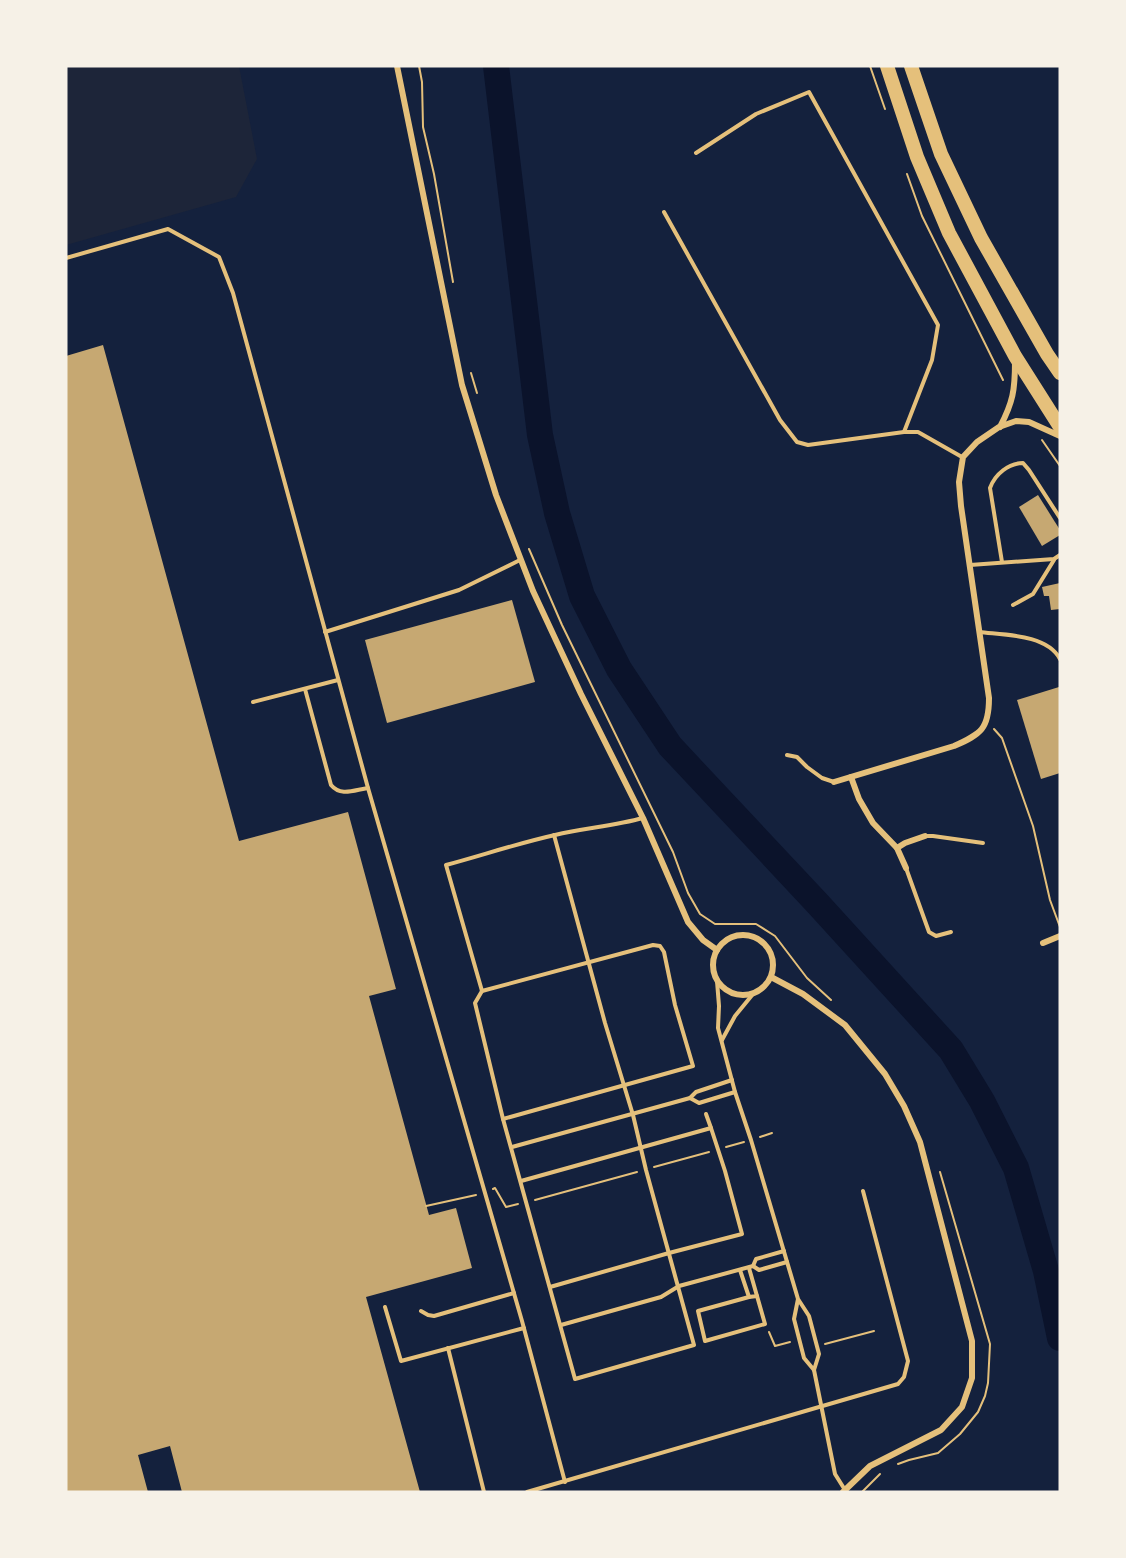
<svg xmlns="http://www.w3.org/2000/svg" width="1126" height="1558" viewBox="0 0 1126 1558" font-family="'Archivo Narrow',sans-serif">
<rect width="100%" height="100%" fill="#14213d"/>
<!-- green -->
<path fill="#1d2539" d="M66,66H239L257,159L236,197L66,245Z"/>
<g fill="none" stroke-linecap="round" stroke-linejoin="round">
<!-- river -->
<path stroke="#0b132b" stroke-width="26" d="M496,66L540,435L557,513L582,596L619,669L670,746L818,904L951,1050L982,1101L1016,1168L1046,1271L1060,1338"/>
</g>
<!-- building -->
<g fill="#c6a872">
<path d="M103,345L239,841L348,812L396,989L369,996L429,1215L456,1208L472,1268L366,1297L420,1492H182L170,1446L138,1455L148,1492H66V356Z"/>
<path d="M1038,495L1060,530V535L1042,546L1019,507Z"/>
<path d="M1060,583V609L1051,610L1049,596H1044L1042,587Z"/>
<path d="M512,600L535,682L387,723L365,640Z"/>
<path d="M1059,687L1060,773L1041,779L1017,700Z"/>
</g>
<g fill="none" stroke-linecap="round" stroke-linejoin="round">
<!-- path -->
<g stroke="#e5c07b" stroke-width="2">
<path d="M419,66L422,82L423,127L434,174L453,282"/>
<path d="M870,66L885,109"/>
<path d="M907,174L922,216L1003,380"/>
<path d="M471,373L477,393"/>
<path d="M1042,440L1060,466"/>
<path d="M529,549L562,625L673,852L688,893L700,914L715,924H756L775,936L807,978L831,1000"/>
<path d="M994,729L1002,738L1033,826L1050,900L1060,927"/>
<path d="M760,1137L772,1133"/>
<path d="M726,1147L744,1142"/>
<path d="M654,1167L709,1152"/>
<path d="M493,1189L495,1188L506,1207L518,1204"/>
<path d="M535,1200L637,1172"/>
<path d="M426,1206L476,1195"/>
<path d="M769,1332L775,1346L790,1342"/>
<path d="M825,1344L874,1331"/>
<path d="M898,1464L909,1460L938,1453L960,1434L978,1412L985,1396L988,1383L990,1344L940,1172"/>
<path d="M862,1492L880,1474"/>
</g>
<!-- service -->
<g stroke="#e5c07b" stroke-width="4">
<path d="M696,153L756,114L809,92L938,325L932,360L904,432"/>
<path d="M664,212L780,420L797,442L808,445L904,432H918L962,457"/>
<path d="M66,258L168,229L219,257L233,293L368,788L522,1321L565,1482"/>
<path d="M1002,562L990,488C995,474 1009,463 1023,463L1029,470L1060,518"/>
<path d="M970,565L1054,559L1060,555"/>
<path d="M1013,605L1033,594L1054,560"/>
<path d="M325,632L459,590L520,560"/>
<path d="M979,632C1004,635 1047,634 1060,659"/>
<path d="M305,689L331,785C341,797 354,790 368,788"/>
<path d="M253,702L338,680"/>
<path d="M787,755L797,757L807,767L822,778L834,782"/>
<path d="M925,836H933L983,843"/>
<path d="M906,868L929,932L936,936L951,932"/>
<path d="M653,945L660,946L664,952L675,1005L693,1066L503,1119L475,1003L482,991Z"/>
<path d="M717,981L719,1006L718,1028L735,1092L751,1140L798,1299L809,1316L819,1354L814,1370L804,1358L794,1319L798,1299"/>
<path d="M482,991L446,865C483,855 519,843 555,835C584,828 614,826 643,818"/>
<path d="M722,1040L735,1016L753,994"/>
<path d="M690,1098L699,1103L735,1092"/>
<path d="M503,1119L575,1379L694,1345L646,1170L633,1115L605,1023L554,835"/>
<path d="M512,1147L690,1098L696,1092L732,1080"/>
<path d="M521,1181L711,1128L706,1114"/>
<path d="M753,1266L759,1270L787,1262"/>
<path d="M740,1270L749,1297L757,1296L749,1268"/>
<path d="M550,1287L669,1253L742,1234L725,1171L711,1128"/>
<path d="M749,1297L698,1311L705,1341L765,1324L757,1296"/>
<path d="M385,1307L401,1361L524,1328"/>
<path d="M421,1311L428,1315L434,1316L514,1293"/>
<path d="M561,1325L661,1297L679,1286L753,1266L756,1259L784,1251"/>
<path d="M448,1348L484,1492"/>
<path d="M814,1370L835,1474L845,1490"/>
<path d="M527,1492L898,1384L904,1377L908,1361L863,1191"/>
</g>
<!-- minor -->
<g stroke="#e5c07b" stroke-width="6">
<path d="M397,66L462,385L496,495L533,591L581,694L643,818L688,922L703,940L717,950"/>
<path d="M1000,427C1013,402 1015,390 1015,362"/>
<path d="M851,777L859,799L873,823L897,848L906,868"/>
<path d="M834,782L954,746C981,734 989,729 989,698L961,506L959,482L963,457L977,442L999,427L1016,421L1029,422L1060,436"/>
<path d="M897,848L905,843L925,836"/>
<circle cx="743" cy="965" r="30"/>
<path d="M1043,943L1060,936"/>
<path d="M771,977L803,994L845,1025L885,1074L904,1106L920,1142L972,1341V1378L962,1407L941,1430L870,1466L843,1492"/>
</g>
<!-- primary -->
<g stroke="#e5c07b" stroke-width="14">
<path d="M887,66L917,157L949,233L1015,356L1060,427"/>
<path d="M911,66L941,154L981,238L1047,354L1060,373"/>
</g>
</g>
<!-- border -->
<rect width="1126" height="1558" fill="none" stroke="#f6f1e7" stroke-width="135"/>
</svg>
